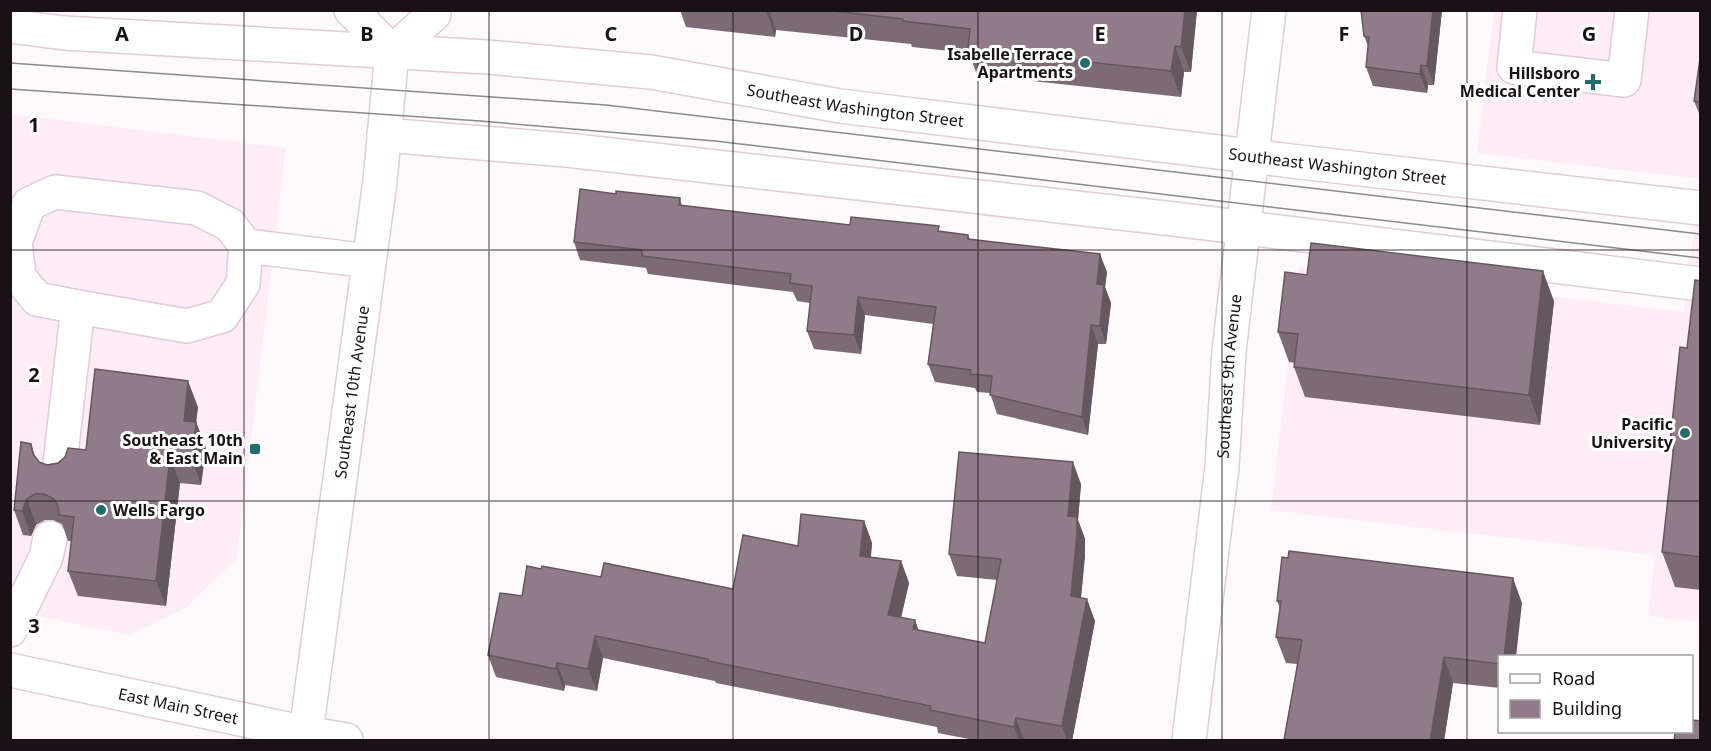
<svg xmlns="http://www.w3.org/2000/svg" width="1711" height="751" font-family="'Noto Sans',sans-serif">
<rect width="100%" height="100%" fill="#fefafc"/>
<path fill="#feecf7" d="M1494,11H1700V622L1648,616L1655,555L1271,510L1299,267L1684,312L1700,179L1477,153Z
M11,114L286,148L237,558L186,608L129,635L11,610Z"/>
<g fill="none" stroke-linecap="round" stroke-linejoin="round">
<defs>
<g id="minor">
<path d="M1520,10L1514,67L1624,80L1632,10"/>
<path id="s1" d="M10,26L64,33L487,57L651,72L840,106L1291,161L1700,208"/>
<path d="M384,135L567,150L1174,219L1700,284"/>
<path d="M246,246L243,284L222,316L187,326L78,307L37,299L19,277L15,242L29,204L55,192L197,208L230,225L246,246L369,261"/>
<path d="M59,472L78,307"/>
<path d="M10,630L46,557L50,538"/>
<path d="M306,733L346,740"/>
<path id="s2" d="M1189,740L1222,467L1229,351L1269,10"/>
</g>
<g id="major">
<path id="s3" d="M10,670L306,733"/>
</g>
<g id="highway">
<path d="M351,10L392,52"/>
<path id="s4" d="M305,740L380,181L392,52L434,14V10"/>
</g>
</defs>
<use href="#minor" stroke="#e1cbd8" stroke-width="36"/>
<use href="#major" stroke="#e1cbd8" stroke-width="36"/>
<use href="#highway" stroke="#e1cbd8" stroke-width="36"/>
<use href="#minor" stroke="#fff" stroke-width="33"/>
<use href="#major" stroke="#fff" stroke-width="33"/>
<use href="#highway" stroke="#fff" stroke-width="33"/>
<path stroke="#8e888c" stroke-width="1.5" d="M10,63L606,105L1700,234
M10,89L480,121L715,141L1700,258"/>
</g>
<path fill="#7c6b75" d="M680,10H1197L1191,72H1184L1181,97L977,75L969,53L912,47L911,44L776,30L775,37L686,27Z
M1442,10L1434,85H1428L1427,93L1373,86L1366,67L1368,46L1364,36Z
M1701,52V118L1694,101Z
M616,194L680,198L682,206L850,225L968,235L970,239L1107,272L1105,287L1111,303L1106,344H1098L1088,435L997,414L990,393L977,392L975,388L935,382L928,364L933,324L865,315L861,354L814,349L807,331L810,303L797,301L793,292L648,274L646,268L580,260L574,242Z
M1307,275L1554,301L1540,425L1305,397L1294,367L1295,363L1289,362L1278,332Z
M1701,281V590L1675,587L1662,552L1673,453L1670,443L1687,348Z
M198,407L196,422L206,448L201,485L180,483L166,606L78,596L68,571L72,541H68L62,524L53,520H45L36,525L31,536L23,535L14,510L31,444L36,459L39,462L47,465L58,463L65,457L86,450Z
M1081,484L1078,520L1085,539V555L1081,598L1095,621L1072,741H979L938,733L937,727L716,683L715,681L603,658L597,691L565,685L564,691L496,677L488,655L522,596L541,569L601,577L733,589L798,546L864,521L872,543L871,557L901,561L909,583L901,618L915,620L918,630L985,643L997,580L957,576L949,554Z
M1277,601L1522,603L1500,657V688L1453,683L1444,741H1285L1297,664L1286,663L1276,637L1280,608Z"/>
<path fill="#65575f" d="M766,10H769L776,30L775,37Z
M1185,10H1197L1191,72L1181,47Z
M1433,10H1442L1434,85L1427,66Z
M1175,46L1184,72L1181,97L1171,71Z
M1421,65L1428,85L1427,93L1420,74Z
M1100,254L1107,272L1105,287L1111,303L1106,344L1100,326L1097,284Z
M1543,271L1554,301L1540,425L1529,395Z
M858,297L865,315L861,354L854,335Z
M1091,325L1098,344L1088,435L1082,417Z
M188,381L198,407L193,446L184,421Z
M196,422L206,448L201,485L192,460Z
M170,457L180,483L166,606L156,581Z
M1073,462L1081,484L1078,520L1085,539V555L1079,618L1071,596L1068,516Z
M27,499L36,525L31,536L22,511Z
M864,521L872,543L868,578L860,556Z
M901,561L909,583L896,638L888,615Z
M1513,578L1522,603L1516,657H1504Z
M1087,599L1095,621L1072,741H1067L1062,726Z
M915,620L923,643L913,629Z
M595,636L603,658L597,691L588,669Z
M1444,657L1453,683L1444,741H1430Z
M557,663L565,685L564,691L556,669Z
M1016,718L1024,740V741H1019L1014,727Z"/>
<path fill="#907c88" stroke="#65575f" stroke-width="1.5" d="M824,10H1185L1181,47L1175,46L1171,71L968,49L970,29L903,21V19Z
M1361,10H1433L1427,66L1421,65L1420,74L1366,67L1369,37L1364,36Z
M1701,52V102L1694,101Z
M580,189L616,194V191L680,198L679,205L850,225L851,217L939,226L938,231L968,235V239L1100,254L1097,284L1104,285L1100,326L1091,325L1082,417L990,395L992,376L970,374L971,370L928,364L936,307L858,297L854,335L807,331L812,286L790,283L791,274L642,256V250L574,242Z
M1311,243L1543,271L1529,395L1294,367L1298,334L1278,332L1285,272L1307,275Z
M1695,280L1701,281V557L1662,552L1674,444L1670,443L1680,347L1687,348Z
M95,369L188,381L184,421L196,422L192,460L170,457L156,581L68,571L74,517L59,515L58,506L54,499L44,494H35L27,499L22,511L14,510L21,442L31,444L33,454L39,462L47,465L58,463L65,457L68,448L86,450Z
M959,452L1073,462L1068,516L1077,517V533L1071,596L1087,599L1062,726L1016,718L1014,727L930,710L931,706L708,661V659L595,636L588,669L557,663L556,669L488,655L500,593L522,596L527,566L541,569L542,566L601,577L604,563L733,589L743,535L798,546L801,514L864,521L860,556L901,561L888,615L915,620L913,629L985,643L1001,559L949,554Z
M1289,551L1513,578L1504,657H1500V664L1444,657L1430,741H1290L1284,740L1302,640L1276,637L1281,601H1277L1282,557L1288,558Z
M1692,720L1701,721V741H1674L1675,732H1692Z"/>
<path fill="none" stroke="#191116" stroke-width="1.5" stroke-opacity="0.55" d="M244,10V740M489,10V740M733,10V740M978,10V740M1222,10V740M1467,10V740M10,250H1700M10,501H1700"/>
<g fill="#216d6a" stroke="#fff" stroke-width="2">
<circle cx="1085" cy="63" r="6"/>
<path d="M1590 73h6v6h6v6h-6v6h-6v-6h-6v-6h6z"/>
<circle cx="1685" cy="433" r="6"/>
<rect x="249" y="443" width="12" height="12" rx="3"/>
<circle cx="101" cy="510" r="6"/>
</g>
<g text-anchor="middle" dominant-baseline="central" stroke-width="6" stroke-linejoin="round" paint-order="stroke">
<g font-size="16" font-weight="bold" fill="#191116" stroke="#fff" text-anchor="end">
<text x="1073" y="54">Isabelle Terrace<tspan x="1073" dy="18">Apartments</tspan></text>
<text x="1580" y="73">Hillsboro<tspan x="1580" dy="18">Medical Center</tspan></text>
<text x="1673" y="424">Pacific<tspan x="1673" dy="18">University</tspan></text>
<text x="243" y="440">Southeast 10th<tspan x="243" dy="18">&amp; East Main</tspan></text>
<text x="113" y="510" text-anchor="start">Wells Fargo</text>
</g>
<g font-size="16" fill="#191116" stroke="#fff">
<text stroke="none"><textPath href="#s1" startOffset="850">Southeast Washington Street</textPath></text>
<text stroke="none"><textPath href="#s1" startOffset="1336">Southeast Washington Street</textPath></text>
<text stroke="none"><textPath href="#s2" startOffset="366">Southeast 9th Avenue</textPath></text>
<text stroke="none"><textPath href="#s4" startOffset="351">Southeast 10th Avenue</textPath></text>
<text stroke="none"><textPath href="#s3" startOffset="172">East Main Street</textPath></text>
</g>
</g>
<g font-size="20" text-anchor="middle" font-weight="bold" fill="#191116" stroke="#fff" stroke-width="6" stroke-linejoin="round" paint-order="stroke">
<text x="122" y="41">A</text>
<text x="367" y="41">B</text>
<text x="611" y="41">C</text>
<text x="856" y="41">D</text>
<text x="1100" y="41">E</text>
<text x="1344" y="41">F</text>
<text x="1589" y="41">G</text>
<text x="34" y="132">1</text>
<text x="34" y="382">2</text>
<text x="34" y="633">3</text>
</g>
<rect width="1711" height="751" fill="none" stroke="#191116" stroke-width="24"/>
<rect x="1498" y="655" width="195" height="78" fill="#ffffff" stroke="#a3a0a2" stroke-width="1.5"/>
<rect x="1510" y="674" width="30" height="9" fill="#ffffff" stroke="#a3a0a2" stroke-width="1.5"/>
<text x="1552" y="685" font-size="18" fill="#191116">Road</text>
<rect x="1510" y="700" width="30" height="18" fill="#907c88" stroke="#a3a0a2" stroke-width="1.5"/>
<text x="1552" y="715" font-size="18" fill="#191116">Building</text>
</svg>
